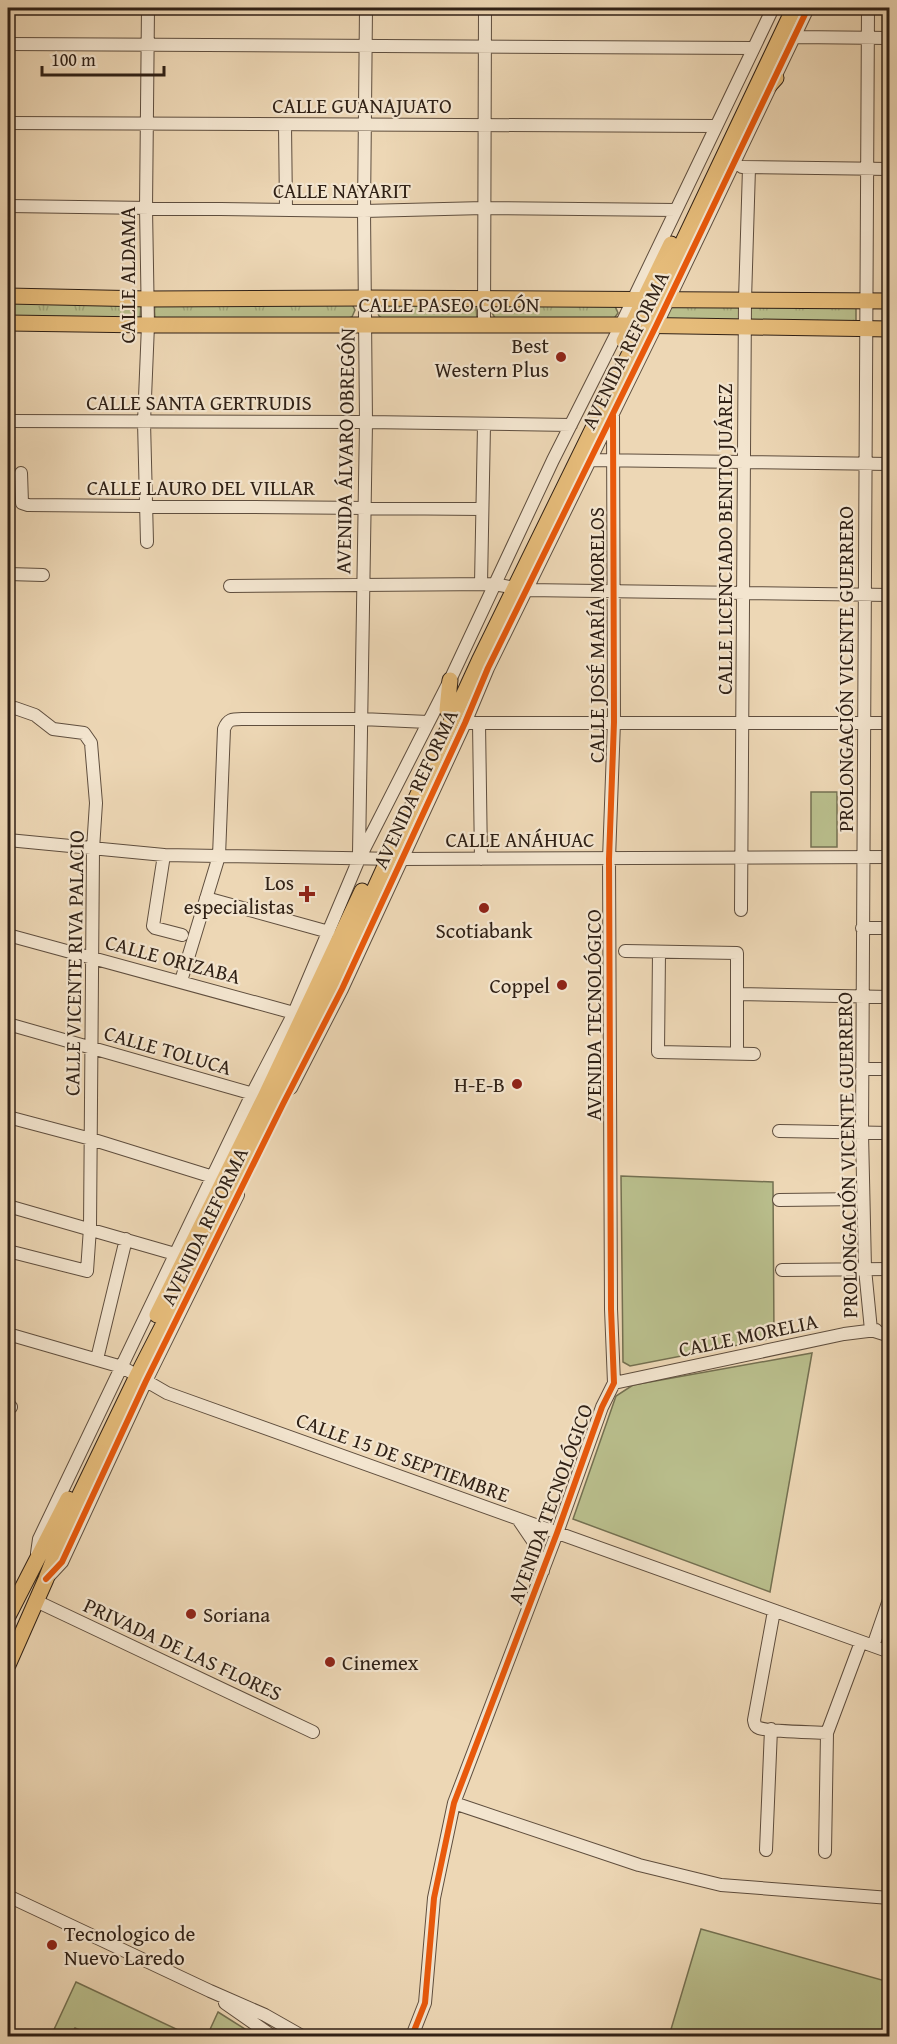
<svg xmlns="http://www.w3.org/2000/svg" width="897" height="2044" font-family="'Gentium Book Plus',serif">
<defs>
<pattern id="park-tufts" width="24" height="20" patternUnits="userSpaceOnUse" patternTransform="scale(1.5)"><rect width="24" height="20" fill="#b9be8c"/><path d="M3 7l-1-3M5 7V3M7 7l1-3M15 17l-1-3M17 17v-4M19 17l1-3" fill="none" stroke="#9fa378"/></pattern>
</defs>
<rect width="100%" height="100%" fill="#edd7b5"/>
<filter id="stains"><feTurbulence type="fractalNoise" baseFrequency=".00333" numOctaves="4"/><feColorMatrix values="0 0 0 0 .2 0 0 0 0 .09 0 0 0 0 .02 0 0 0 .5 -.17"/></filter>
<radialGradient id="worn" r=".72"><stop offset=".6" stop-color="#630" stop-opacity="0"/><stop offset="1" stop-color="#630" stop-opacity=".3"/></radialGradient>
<path fill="#b9be8c" stroke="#747051" stroke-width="1.5" d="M811,792H837V847H811Z
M621,1176L773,1182L774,1338L630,1366L623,1362Z
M812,1353L770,1592L573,1519L616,1396L633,1385Z
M701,1929L889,1982L890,2029L887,2036H669Z
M76,1982L191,2036H93L75,2028L70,2036H51Z
M218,2012L256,2036H207Z"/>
<path fill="url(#park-tufts)" stroke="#747051" stroke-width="1.5" d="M8,301L141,303L140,320H8Z
M154,303L352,304L355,310L352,317L346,319L155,320Z
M476,304L477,321L385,320L379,316L377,311L379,305Z
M671,305L856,307V325H663Z
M495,306H615L618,313L613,320L495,318L492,313Z"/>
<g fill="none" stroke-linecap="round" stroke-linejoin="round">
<defs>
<path id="minor" d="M868,8L862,1133L865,1269L871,1330L890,1336
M795,37L890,38
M8,44L753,48
M8,123L716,126
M285,125L286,209
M742,167L890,169
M8,206L364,211L484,208L676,210
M484,325L485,8
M8,421L366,422L571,425
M589,460L890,464
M21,473L22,503L28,505L482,509
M147,542L144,422L148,325L146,208L148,8
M8,574L43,575
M481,584L484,425
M230,586L494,584L526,590L890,595
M465,723H890
M479,723L481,859
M8,840L164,855L219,856L400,859L890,857
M359,854L366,422L364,211L366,8
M164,855L153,926L155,928L182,935
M206,898L329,932
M741,910L745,300L749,168
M862,928H890
M8,935L294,1013
M625,951L737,953V1054
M659,952L658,1052L754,1054
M181,981L219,856L224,729C228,719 232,719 242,719H361L428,722
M737,994L890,997
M8,1024L257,1095
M862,1069H890
M291,1088L342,989L465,723L488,668L656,326L808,8
M8,1117L91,1139L213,1177
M779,1131L890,1133
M779,1200L863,1199
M8,1206L175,1254
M8,1251L87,1271L90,1228L93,849L96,803L91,743L84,733L53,729L35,715L15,708
M782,1270L890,1269
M8,1334L122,1367L167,1393L890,1652
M97,1359L126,1239
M614,1383L844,1334L876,1330
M8,1406L11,1407
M518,1519L533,1541L543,1571
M37,1553L39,1539L252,1094L294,1013L359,859L450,680L553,460L621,325L773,8
M49,1576L62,1562L146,1381L238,1195
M36,1601L313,1732
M774,1611L754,1720C755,1724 754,1726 759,1728C771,1732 812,1732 827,1733
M873,1646L890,1597
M454,1803L639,1865L721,1885L890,1898
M766,1850L771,1729
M825,1852L827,1733L861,1642
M8,1896L210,1991L265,2015L302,2036
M225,2003L272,2036
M412,2036L425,2003L434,1898L454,1803L557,1533L602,1407L614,1383L611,1309L609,859L614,722L613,416"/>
<path id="major" d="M756,100L776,78
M8,296L148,299L365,298L890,301
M8,323L148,325H621L890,329
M624,341L671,244
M447,710L450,680
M157,1315L265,1097L362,891
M8,1616L68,1499
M8,1665L46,1579L74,1507L137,1376L277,1102L479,661L643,326L794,8"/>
</defs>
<use href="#minor" stroke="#5f4e3e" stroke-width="14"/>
<use href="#major" stroke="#302116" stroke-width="17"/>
<use href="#minor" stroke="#f3e5cf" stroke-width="12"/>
<use href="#major" stroke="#e6bc7a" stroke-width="15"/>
<defs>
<path id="cycleway" d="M46,1579L62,1562L146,1381L283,1104L342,989L465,723L488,668L656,326L808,8
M412,2036L425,2003L434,1898L454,1803L557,1533L602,1407L614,1383L611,1309L609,859L614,722L613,415"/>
</defs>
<use href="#cycleway" stroke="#f3e5cf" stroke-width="10"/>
<use href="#cycleway" stroke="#e8590c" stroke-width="6"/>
</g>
<g fill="#8f2418" stroke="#f3e5cf" stroke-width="2">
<circle cx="561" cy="357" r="6"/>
<path d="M304 885h6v6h6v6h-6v6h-6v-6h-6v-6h6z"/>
<circle cx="484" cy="908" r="6"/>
<circle cx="562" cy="985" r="6"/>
<circle cx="517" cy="1084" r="6"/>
<circle cx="191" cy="1614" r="6"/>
<circle cx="330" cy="1662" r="6"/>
<circle cx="52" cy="1945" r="6"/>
</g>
<g text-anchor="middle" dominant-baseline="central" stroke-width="4.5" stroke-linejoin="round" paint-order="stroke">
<g font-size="21" fill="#302116" stroke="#f3e5cf">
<text x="362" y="105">CALLE GUANAJUATO</text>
<text x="342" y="190">CALLE NAYARIT</text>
<text transform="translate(127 275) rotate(-90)">CALLE ALDAMA</text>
<text x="449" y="304">CALLE PASEO COLÓN</text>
<text transform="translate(625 350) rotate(-64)">AVENIDA REFORMA</text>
<text x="199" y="402">CALLE SANTA GERTRUDIS</text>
<text transform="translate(345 451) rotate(-89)">AVENIDA ÁLVARO OBREGÓN</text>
<text x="201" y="487">CALLE LAURO DEL VILLAR</text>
<text transform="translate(724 539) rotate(-90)">CALLE LICENCIADO BENITO JUÁREZ</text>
<text transform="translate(596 635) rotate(-90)">CALLE JOSÉ MARÍA MORELOS</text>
<text transform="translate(845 669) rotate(-90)">PROLONGACIÓN VICENTE GUERRERO</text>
<text transform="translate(415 789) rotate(-65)">AVENIDA REFORMA</text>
<text x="520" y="839">CALLE ANÁHUAC</text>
<text transform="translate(173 959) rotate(15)">CALLE ORIZABA</text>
<text transform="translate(74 963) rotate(-89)">CALLE VICENTE RIVA PALACIO</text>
<text transform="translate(593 1015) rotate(-90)">AVENIDA TECNOLÓGICO</text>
<text transform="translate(168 1050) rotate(16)">CALLE TOLUCA</text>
<text transform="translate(847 1155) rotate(-91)">PROLONGACIÓN VICENTE GUERRERO</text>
<text transform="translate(204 1226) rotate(-64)">AVENIDA REFORMA</text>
<text transform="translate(748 1335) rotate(-12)">CALLE MORELIA</text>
<text transform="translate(403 1457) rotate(20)">CALLE 15 DE SEPTIEMBRE</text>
<text transform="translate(550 1504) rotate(-70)">AVENIDA TECNOLÓGICO</text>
<text transform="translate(183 1649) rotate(25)">PRIVADA DE LAS FLORES</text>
</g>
<g font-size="21" fill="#302116" stroke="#f3e5cf" text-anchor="end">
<text x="549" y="345">Best<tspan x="549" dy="24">Western Plus</tspan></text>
<text x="294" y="882">Los<tspan x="294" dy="24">especialistas</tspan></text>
<text x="484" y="930" text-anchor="middle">Scotiabank</text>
<text x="550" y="985">Coppel</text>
<text x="505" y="1084">H-E-B</text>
<text x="203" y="1614" text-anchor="start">Soriana</text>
<text x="342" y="1662" text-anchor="start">Cinemex</text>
<text x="64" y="1933" text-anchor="start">Tecnologico de<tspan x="64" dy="24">Nuevo Laredo</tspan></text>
</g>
</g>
<rect width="897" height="2044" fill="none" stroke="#edd7b5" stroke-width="30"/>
<rect x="9" y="9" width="879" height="2026" fill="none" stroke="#302116" stroke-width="3"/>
<rect x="15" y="15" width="867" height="2014" fill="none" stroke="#302116" stroke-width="1.5"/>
<path d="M42 66v9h122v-9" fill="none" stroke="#302116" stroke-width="3"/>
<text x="51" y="66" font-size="18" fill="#302116" stroke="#f3e5cf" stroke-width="4.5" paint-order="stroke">100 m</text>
<rect width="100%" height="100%" filter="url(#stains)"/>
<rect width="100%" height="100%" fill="url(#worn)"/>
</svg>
